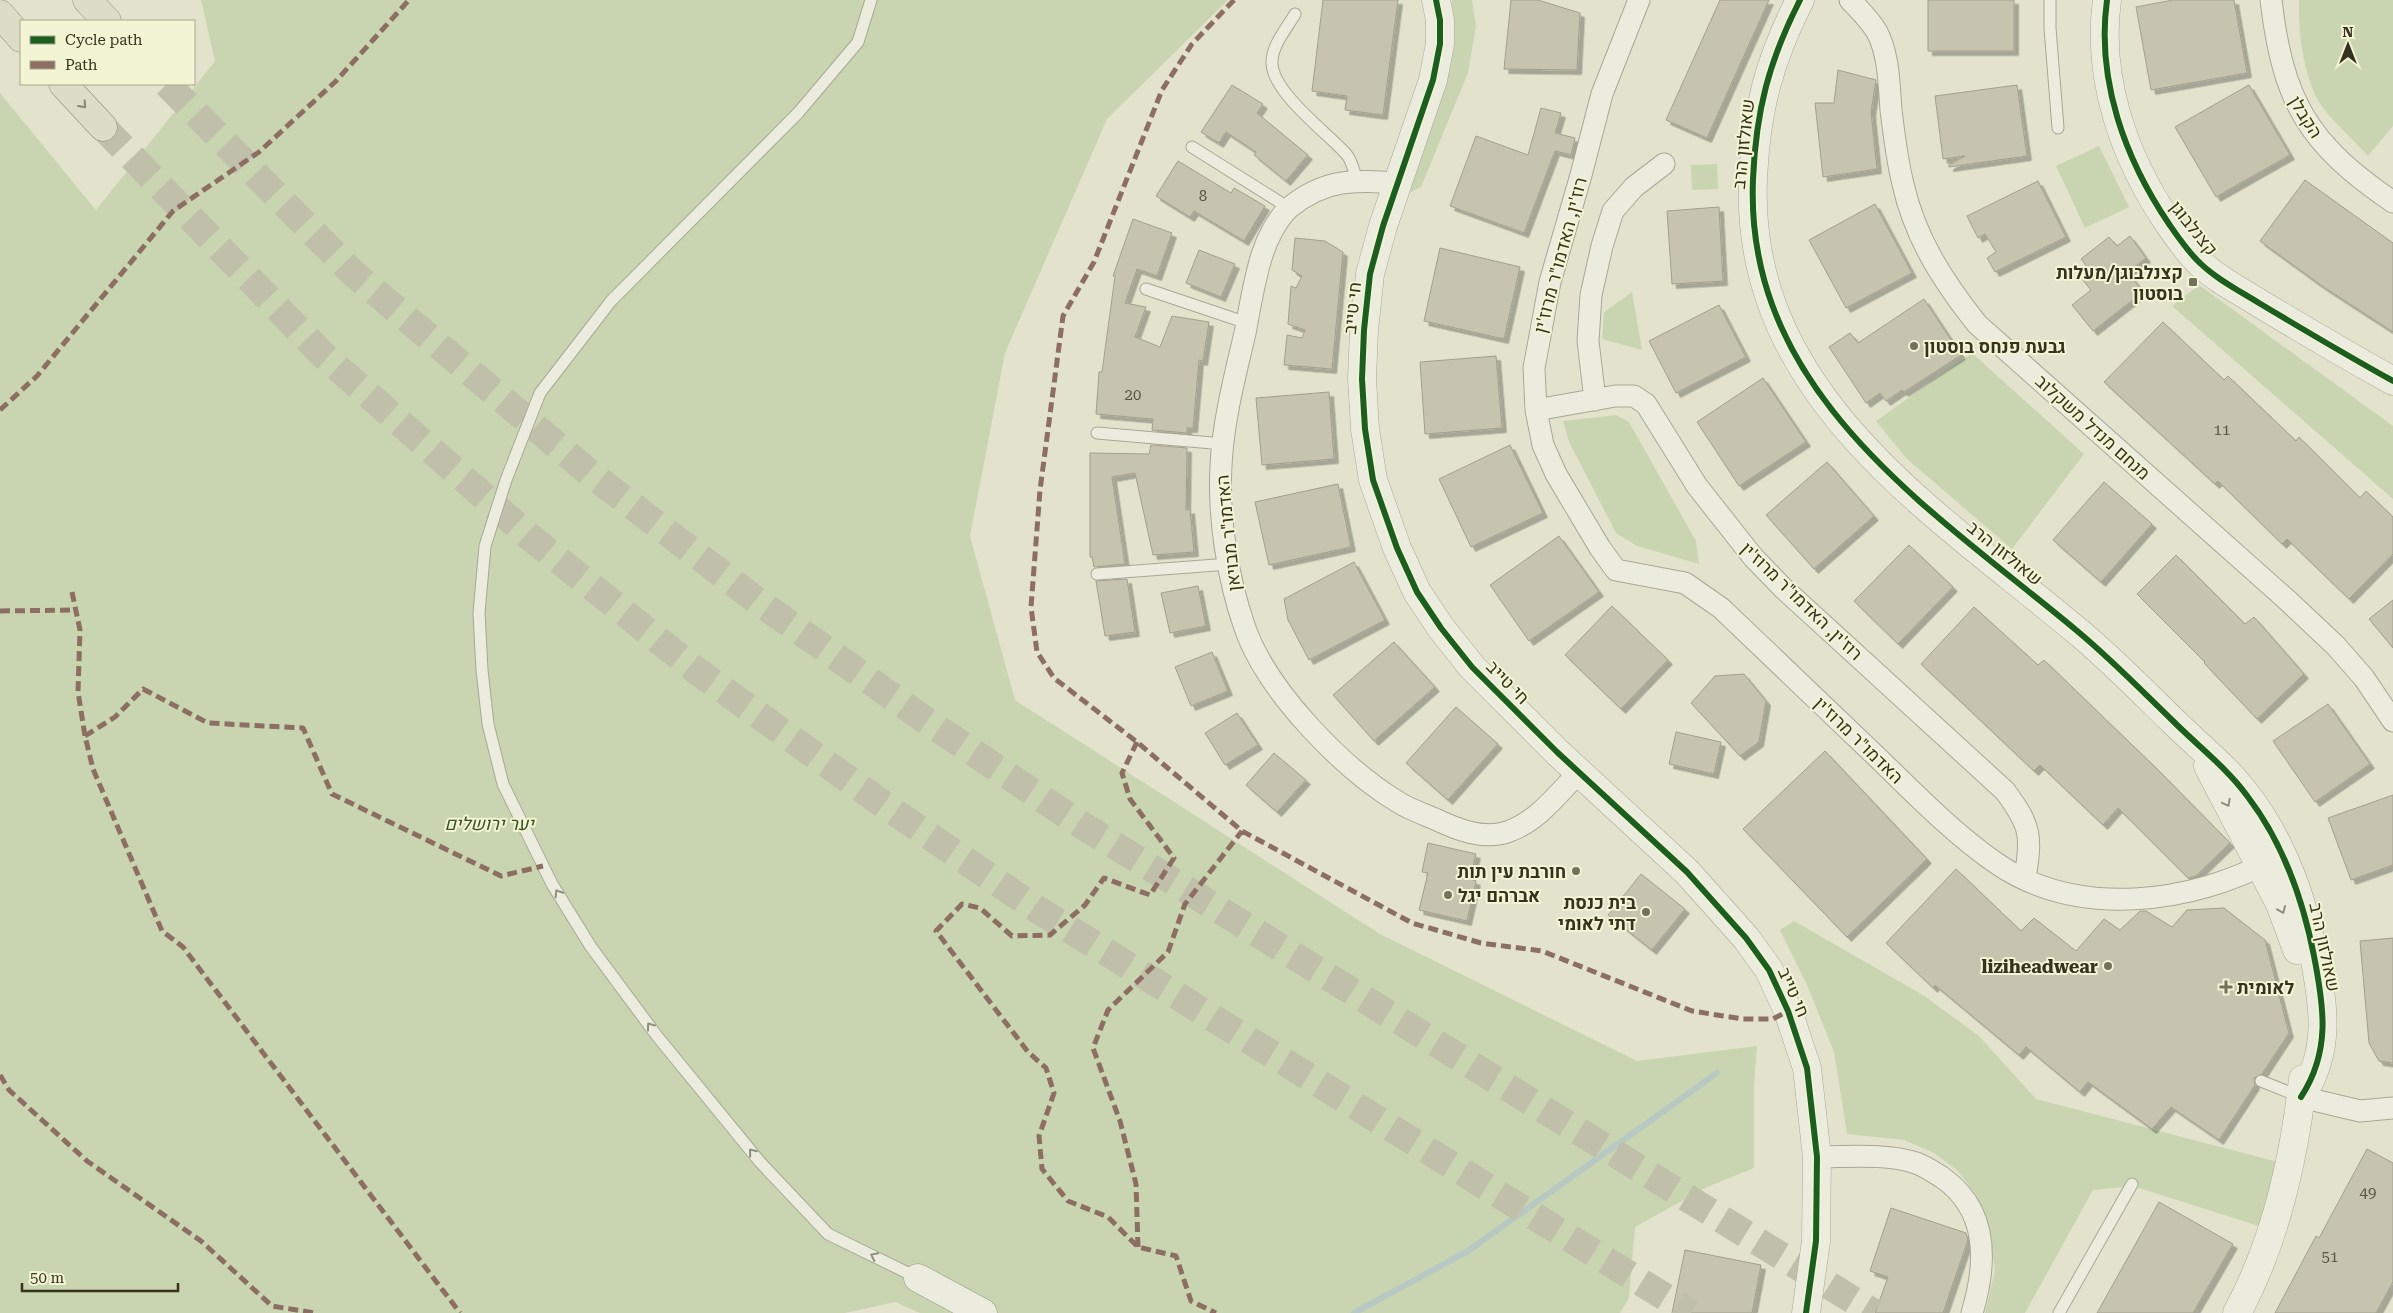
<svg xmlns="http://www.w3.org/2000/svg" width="2393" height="1313" font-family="'Roboto Serif',Heebo,serif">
<defs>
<filter id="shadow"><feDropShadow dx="4.5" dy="4.5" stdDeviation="0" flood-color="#0004"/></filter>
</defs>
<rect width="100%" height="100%" fill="#e3e3cd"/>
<path fill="#c9d5b0" d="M201,0H1228L1107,119L1005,353L970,536L1015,700L1380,934L1637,1061L1757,1046L1754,1084V1168L1707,1187L1635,1227L1629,1298L1620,1313H920L895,1302L845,1313H0V93L96,210L215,61Z
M1452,0H1472L1476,26L1468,73L1421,187L1399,198L1446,85L1454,37Z
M2299,0H2393V126L2368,156C2356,142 2327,116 2319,102C2303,73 2298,32 2299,0Z
M2099,146L2129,207L2085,228L2056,166Z
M1717,164L1718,189L1692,190L1691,165Z
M2199,285L2393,426V499L2172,306Z
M1632,292L1642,350L1602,339L1604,312Z
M1972,353L2084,454L2012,549L1906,458L1876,421Z
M1616,415L1629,422L1696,541L1699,564L1637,546L1616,533L1569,442L1563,421Z
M1794,921L1923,995L1979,1036L2036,1099L2282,1163L2268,1229L2133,1186L2093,1190L2025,1313H1985L1995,1270L1988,1224L1977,1196L1958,1171L1934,1153L1904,1140L1847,1134L1834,1052L1807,985L1780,930Z"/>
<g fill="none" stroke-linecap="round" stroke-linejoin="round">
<path stroke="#b8c9c3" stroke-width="6" d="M1354,1313L1468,1251L1717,1073"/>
</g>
<path fill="#c6c3ae" stroke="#a39f8c" filter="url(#shadow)" d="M1323,0H1398L1383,115L1345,110L1347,96L1312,91Z
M1511,0H1538L1580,13L1577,70L1504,69Z
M1720,0H1769L1707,138L1666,120Z
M1928,0H2014V51H1928Z
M2173,0H2234L2247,73L2151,90L2136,7Z
M1838,70L1876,80L1871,112L1877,169L1823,177L1815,103H1834Z
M1232,85L1263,104L1257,113L1308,155L1286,181L1254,155L1256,152L1226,132L1219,143L1201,132Z
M2017,85L2027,156L1949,167V165L1965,156L1943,159L1935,96Z
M2249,85L2290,155L2216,197L2175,127Z
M1541,108L1561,113L1555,133L1575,138L1571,155L1555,151L1524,233L1450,206L1476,136L1528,155Z
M1178,161L1231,193L1234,188L1265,206L1244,241L1194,211L1190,217L1156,196Z
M2305,180L2393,243V332L2322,286L2260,241Z
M2038,181L2066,237L1995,272L1987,258L1996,252L1985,234L1978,238L1967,216Z
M1875,204L1912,273L1846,308L1809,240Z
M1719,207L1723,281L1672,284L1667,211Z
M1133,219L1172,233L1157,276L1137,269L1125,303L1146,307L1135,337L1160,347L1172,316L1209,322L1203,361L1199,360L1193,428H1187V433L1152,430L1153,419L1096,414L1099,372H1102L1115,276H1113Z
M2130,236L2146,258L2128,272L2143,292L2093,331L2072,305L2091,290L2082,279L2091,272L2081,259L2109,237L2117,246Z
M1295,238L1325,241L1343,252L1332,369L1284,365L1287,335L1302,338L1305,330L1288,324L1291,286L1296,288L1302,276L1292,270Z
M1440,248L1520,267L1504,339L1424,321Z
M1199,250L1235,264L1221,297L1186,283Z
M1924,299L1961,355L1904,392L1902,390L1886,401L1880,393L1866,403L1829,347L1850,333L1858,343Z
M1719,305L1746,357L1676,393L1649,341Z
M2163,322L2224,380L2228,376L2296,441L2299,437L2360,498L2366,491L2393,517V554L2349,599L2287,539L2282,544L2218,481L2215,484L2104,382Z
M1496,356L1502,428L1425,434L1420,362Z
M1763,378L1806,442L1739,486L1697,422Z
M1329,392L1334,459L1262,465L1256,398Z
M1151,445L1187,448L1186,510L1190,509L1194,552L1153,555L1135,473L1112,477L1125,564L1094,567L1092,557H1090V453L1149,454Z
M1510,445L1543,513L1471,547L1439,479Z
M1827,462L1874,516L1814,569L1766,515Z
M2104,482L2152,524L2101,582L2053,540Z
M1338,484L1351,547L1269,565L1255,502Z
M1559,536L1599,592L1529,641L1490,585Z
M1909,545L1953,587L1898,644L1854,601Z
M2176,555L2245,624L2254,617L2304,674L2257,719L2204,663L2205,662L2137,594Z
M1354,562L1385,620L1309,660L1288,620L1284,599Z
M1127,579L1135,632L1105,636L1096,581Z
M1198,586L1206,626L1170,633L1161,593Z
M2393,600V648L2369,619Z
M1612,606L1668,660L1621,709L1565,655Z
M1974,607L2038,665L2044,660L2157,769L2230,843L2196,876L2188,878L2118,808L2103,825L2040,765L2034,771L1921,664Z
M1394,642L1435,687L1374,741L1333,695Z
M1212,652L1228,691L1191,706L1175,667Z
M1744,674L1766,701L1759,742L1740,756L1691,703L1715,676Z
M2328,704L2370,764L2315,802L2273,741Z
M1456,707L1498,744L1448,800L1406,763Z
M1237,713L1258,745L1225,765L1205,733Z
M1676,732L1721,742L1714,774L1669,764Z
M1825,751L1927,859L1847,937L1743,829Z
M1274,753L1306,780L1277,812L1246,785Z
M2393,795V865L2351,880L2328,818Z
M1428,843L1476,854L1470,879L1476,881L1467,921L1419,910L1428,873L1422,872Z
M1956,869L2021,931L2034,918L2076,951L2104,919L2120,930L2140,911H2146L2172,927L2187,910L2224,908L2265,940L2289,1033L2262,1074L2254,1078L2255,1085L2219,1140L2171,1107L2152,1129L2088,1082L2080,1092L2026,1047L2019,1055L1935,985L1933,988L1886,943Z
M1641,874L1685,909L1652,950L1608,915Z
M2393,938V1063L2379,1061L2369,1043L2360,941Z
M2367,1149L2393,1163V1282L2376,1313H2275L2316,1236L2319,1238Z
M2159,1202L2233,1244L2193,1313H2097Z
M1891,1208L1966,1233L1968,1240L1943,1313H1875L1888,1277L1870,1271Z
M1685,1250L1761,1265L1752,1313H1672Z"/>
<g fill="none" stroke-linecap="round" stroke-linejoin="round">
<path stroke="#c0c0aa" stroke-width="28" stroke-dasharray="28 14" stroke-linecap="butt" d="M167,84L353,273L592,475L756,600L928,722L1080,824L1874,1313
M103,127L322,354L530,537L697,671L887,807L1035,908L1691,1313"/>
<defs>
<path id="service" d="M871,0L858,42L798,113L611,301L540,393L506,480L485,546L479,613L482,670L488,724L503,784L552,884L591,947L657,1036L760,1162L828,1234L918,1278
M2050,0V28L2058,128
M1295,14C1287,28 1272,45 1272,62C1271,92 1329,134 1347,155C1352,161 1354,172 1357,180
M1192,147L1289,208
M1146,289L1247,323
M1097,433L1224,444
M1097,574L1229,564
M2261,1081L2301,1097
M2059,1313L2132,1184"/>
<path id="minor" d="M1639,0L1602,94L1581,175L1550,282L1534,368L1536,410L1615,396H1634L1646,404L1697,486L1753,557L1783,588L2005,791C2031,826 2032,836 2025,878
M1850,0C1860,10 1870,20 1877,32C1889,55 1889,84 1891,110C1894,135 1897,160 1903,184C1915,238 1943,281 1977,324L2286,599L2336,646L2364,678L2393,721
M2271,0C2283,102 2308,144 2393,202
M1398,183C1355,180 1325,178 1289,208C1277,219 1267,239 1262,255C1254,280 1250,307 1245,333C1235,376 1223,421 1221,466C1218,518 1228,580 1245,628C1267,691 1342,768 1398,802C1409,809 1423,814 1435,819C1456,829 1482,840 1507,832C1537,822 1558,794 1579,772
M1595,400L1588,341L1591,295L1602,246L1613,211L1634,187L1664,164
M1536,410L1543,445L1556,474L1600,548L1616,570L1685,583L1721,608C1773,658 1825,708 1877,757C1915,794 1953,833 1996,863C2077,919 2192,904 2274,859
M2301,1097L2360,1111L2393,1108
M1817,1157C1848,1157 1886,1153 1916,1163C1925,1166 1935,1173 1943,1178C1989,1211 1987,1263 1972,1313"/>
<path id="tertiary" d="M1436,0L1440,20V44L1433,80L1383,226L1370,274L1364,330L1362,379L1365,429L1373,480L1397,548L1417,592L1441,628L1472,667L1557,752L1687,872L1746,938L1769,970L1788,1011L1807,1068L1817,1157L1816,1241L1806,1313
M1800,0C1769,61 1756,110 1753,179C1744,393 1931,509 2076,630C2110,658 2142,691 2173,721C2198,746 2227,768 2248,797C2283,843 2303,900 2314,956C2324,1007 2331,1051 2301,1097
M2107,0C2096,80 2125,159 2169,224C2178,237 2188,252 2200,263C2216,279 2240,291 2259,303C2304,330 2348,356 2393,381
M2208,766L2280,904L2297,950
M2237,1313C2276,1241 2294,1160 2303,1079"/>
<path id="secondary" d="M918,1278L983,1313"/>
<path id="trunk" d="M87,0L107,21
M0,14L21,38
M63,84L103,127"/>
</defs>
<use href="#service" stroke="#a8a796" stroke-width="13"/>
<use href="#minor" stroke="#a8a796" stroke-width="23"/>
<use href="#tertiary" stroke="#a8a796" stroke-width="29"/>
<use href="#secondary" stroke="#989786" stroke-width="29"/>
<use href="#trunk" stroke="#8e8c7d" stroke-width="29"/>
<use href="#service" stroke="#ebecde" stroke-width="11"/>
<use href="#minor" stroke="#ebecde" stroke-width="21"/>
<use href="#tertiary" stroke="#ebecde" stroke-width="28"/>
<use href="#secondary" stroke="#ebecde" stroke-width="28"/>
<use href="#trunk" stroke="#dcdcc7" stroke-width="28"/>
<path stroke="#8d6e63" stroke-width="5" stroke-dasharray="10 5" stroke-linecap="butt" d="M1234,0L1192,44L1162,90L1094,262L1063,316L1040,490L1031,607L1037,652L1054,678L1137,742L1242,831L1412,923L1481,943L1542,951L1692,1011L1743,1019H1773L1788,1011
M0,410L37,376L173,211L259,152L336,81L409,0
M72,592L80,630L78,692L85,736L93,769L162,931L183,947L460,1313
M0,611L75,610
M85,736L115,717L143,689L208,723L303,728L332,794L501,876L543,866
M1137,742L1122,773L1130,799L1174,858L1150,895L1104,878L1085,905L1050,935L1012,936L980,908L962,904L936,931L1028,1052L1046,1068L1054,1093L1039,1136L1042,1169L1068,1201L1108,1217L1138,1247L1176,1256L1191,1301L1216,1313
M0,1075L9,1090L87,1161L201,1241L272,1306L315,1313
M1138,1247L1136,1184L1120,1121L1093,1048L1108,1010L1168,952L1185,904L1242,831"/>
<defs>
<path id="cycleway" d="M1436,0L1440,20V44L1433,80L1383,226L1370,274L1364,330L1362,379L1365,429L1373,480L1397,548L1417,592L1441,628L1472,667L1557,752L1687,872L1746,938L1769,970L1788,1011L1807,1068L1817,1157L1816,1241L1806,1313
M1800,0C1769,61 1756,110 1753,179C1744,393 1931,509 2076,630C2110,658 2142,691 2173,721C2198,746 2227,768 2248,797C2283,843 2303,900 2314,956C2324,1007 2331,1051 2301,1097
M2107,0C2096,80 2125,159 2169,224C2178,237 2188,252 2200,263C2216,279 2240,291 2259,303C2304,330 2348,356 2393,381"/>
</defs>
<use href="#cycleway" stroke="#f2f4d3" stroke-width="9"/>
<use href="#cycleway" stroke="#1b5e20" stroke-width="6"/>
</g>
<defs><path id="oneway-chevron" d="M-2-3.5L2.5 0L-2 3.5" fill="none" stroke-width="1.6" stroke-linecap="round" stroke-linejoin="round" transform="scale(1.25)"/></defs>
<use stroke="#898773" href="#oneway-chevron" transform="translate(83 105) rotate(48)"/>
<g stroke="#908f7e">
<use href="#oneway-chevron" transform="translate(2227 803) rotate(62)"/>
<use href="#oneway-chevron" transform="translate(558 893) rotate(-122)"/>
<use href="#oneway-chevron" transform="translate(2282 910) rotate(67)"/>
<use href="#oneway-chevron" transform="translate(650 1026) rotate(-126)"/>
<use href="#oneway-chevron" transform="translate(752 1152) rotate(-129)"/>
<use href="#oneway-chevron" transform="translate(874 1256) rotate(-154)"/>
</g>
<g fill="#73705c" stroke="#f2f4d3" stroke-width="2">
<rect x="2188" y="277" width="10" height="10" rx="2.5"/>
<circle cx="1914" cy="346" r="5"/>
<circle cx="1576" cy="871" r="5"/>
<circle cx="1448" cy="895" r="5"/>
<circle cx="1646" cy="912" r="5"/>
<circle cx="2108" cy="966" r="5"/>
<path d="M2223.5 979.5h5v5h5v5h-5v5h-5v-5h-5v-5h5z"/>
</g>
<g text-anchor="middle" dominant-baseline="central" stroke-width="4" stroke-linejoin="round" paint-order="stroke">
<g font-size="15" fill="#5a5643">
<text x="1203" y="196">8</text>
<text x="1133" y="395">20</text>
<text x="2222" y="430">11</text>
<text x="2368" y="1193">49</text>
<text x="2330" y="1257">51</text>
</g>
<g font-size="18" fill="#36321f" stroke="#f2f4d3">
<text transform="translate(2306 117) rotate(58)">הקבלן</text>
<text transform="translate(1743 144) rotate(-84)">שאולזון הרב</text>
<text transform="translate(2194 228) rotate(51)">קצנלבוגן</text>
<text transform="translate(1560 255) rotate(-75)">רוז'ין, האדמו"ר מרוז'ין</text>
<text transform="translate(1352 308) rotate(-84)">חי טייב</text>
<text transform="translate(2093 427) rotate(42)">מנחם מנדל משקלוב</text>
<text transform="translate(1228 533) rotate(-96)">האדמו"ר מבויאן</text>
<text transform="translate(2005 553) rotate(39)">שאולזון הרב</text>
<text transform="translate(1802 601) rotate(44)">רוז'ין, האדמו"ר מרוז'ין</text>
<text transform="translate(1508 682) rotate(46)">חי טייב</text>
<text transform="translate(1859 740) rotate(44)">האדמו"ר מרוז'ין</text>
<text transform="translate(2325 947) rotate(78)">שאולזון הרב</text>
<text transform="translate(1794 992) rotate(66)">חי טייב</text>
</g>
<g font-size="18" font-weight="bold" fill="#36321f" stroke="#f2f4d3" text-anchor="end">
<text x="2183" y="272">קצנלבוגן/מעלות<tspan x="2183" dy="21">בוסטון</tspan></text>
<text x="1924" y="346" text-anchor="start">גבעת פנחס בוסטון</text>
<text x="1566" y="871">חורבת עין תות</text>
<text x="1458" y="895" text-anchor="start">אברהם יגל</text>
<text x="1636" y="902">בית כנסת<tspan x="1636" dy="21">דתי לאומי</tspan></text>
<text x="2098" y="966">liziheadwear</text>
<text x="2237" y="987" text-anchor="start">לאומית</text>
</g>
<g font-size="18" font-style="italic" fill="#395226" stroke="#f2f4d3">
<text x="489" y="823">יער ירושלים</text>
</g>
</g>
<rect x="20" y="20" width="175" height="65" fill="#f2f4d3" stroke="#a7a68b"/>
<rect x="30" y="36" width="25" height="8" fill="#1b5e20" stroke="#a7a68b"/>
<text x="65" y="45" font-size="15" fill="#36321f">Cycle path</text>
<rect x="30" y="61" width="25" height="8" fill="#8d6e63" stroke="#a7a68b"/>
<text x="65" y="70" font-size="15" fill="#36321f">Path</text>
<g transform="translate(2348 45)" stroke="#f2f4d3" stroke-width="4" paint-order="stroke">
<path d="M0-4L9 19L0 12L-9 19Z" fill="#36321f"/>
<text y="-8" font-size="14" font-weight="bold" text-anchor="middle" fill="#36321f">N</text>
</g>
<path d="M22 1283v8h156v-8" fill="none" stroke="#36321f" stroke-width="2.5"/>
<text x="30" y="1283" font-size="15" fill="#36321f" stroke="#f2f4d3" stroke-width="4" paint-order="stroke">50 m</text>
</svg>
